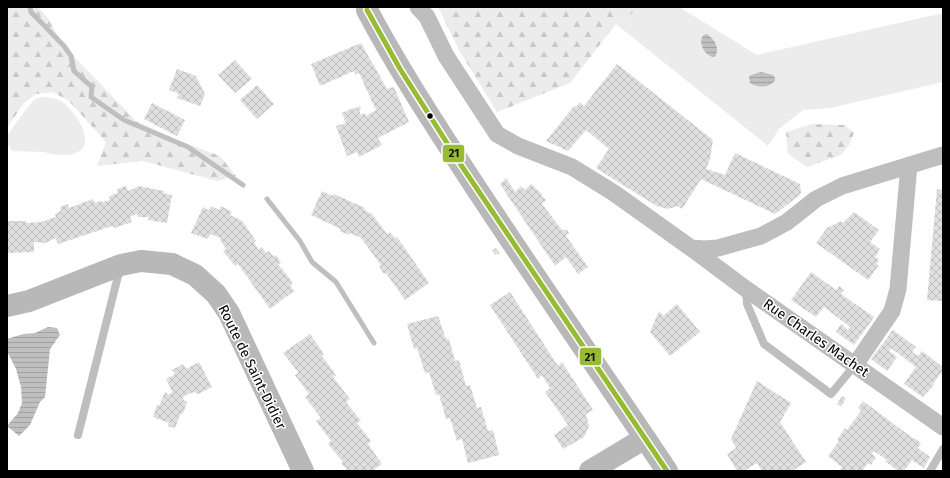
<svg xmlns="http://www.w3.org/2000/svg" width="950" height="478" font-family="'Fira Sans',sans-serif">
<defs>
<pattern id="forest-firs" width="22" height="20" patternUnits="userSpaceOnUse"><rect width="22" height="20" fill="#ececec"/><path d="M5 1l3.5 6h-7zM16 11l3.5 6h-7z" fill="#c9c9c9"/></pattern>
<pattern id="water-rules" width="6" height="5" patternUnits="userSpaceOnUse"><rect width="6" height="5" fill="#bfbfbf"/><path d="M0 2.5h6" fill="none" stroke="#a2a2a2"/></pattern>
<pattern id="building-cross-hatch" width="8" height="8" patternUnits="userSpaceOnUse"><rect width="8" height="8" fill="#dfdfdf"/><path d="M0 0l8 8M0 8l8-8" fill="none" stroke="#bebebe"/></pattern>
</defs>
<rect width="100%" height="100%" fill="#fff"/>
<path fill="#ececec" d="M642,7H679L757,55L943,13V82L830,108L803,110L779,129L768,146L616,24Z
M43,97C49,97 55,98 61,101C78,113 103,152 66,155C59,155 51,155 45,152L12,151C9,147 6,142 7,136C8,134 32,101 34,100C36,98 40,98 43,97Z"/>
<path fill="url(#forest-firs)" d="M7,7H38L48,18L62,44L136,121L182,142L220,156L236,176L217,181L143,161L97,166L106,142L69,101L53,92L36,94L23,104L7,128Z
M438,7H642L616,24L570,83L497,112L459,50Z
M812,124L845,125L854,133L849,145L841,155L807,167L788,154L786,132Z"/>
<path fill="url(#water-rules)" d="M707,34C715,40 720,48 715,57H712C704,53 699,45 702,37L704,35Z
M761,72L773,75L775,78V81C768,88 758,88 750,83L749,77L751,75Z
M48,327L57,328L60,335L50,349L45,397L40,402L30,425L19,436L7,426L18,413L22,403L21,387L16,369L7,351V339L23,334L35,333Z"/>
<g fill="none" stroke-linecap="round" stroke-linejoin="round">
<path stroke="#bfbfbf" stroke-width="5" d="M30,7L31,12L64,46L71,56L74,71L92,87L91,97L124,120L188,147L243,185
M267,199L300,241L312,262L336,282L374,343"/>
</g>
<path fill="url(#building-cross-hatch)" d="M361,43L387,89L394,87L409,122L378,138L382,145L359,157L357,152L347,156L336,126L346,123L342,113L353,108L354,109L360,106L361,110L359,111L361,115L365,113L366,116L376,110L359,73L355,75L354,71L320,86L311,64Z
M235,60L252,79L235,93L218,75Z
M617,64L713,140L710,159L706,169L725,175L735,153L800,184L801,194L775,214L701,179L682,209L678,206L667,209L655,205L596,168L609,149L586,130L568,151L546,141L574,106L576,107L580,102L584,106Z
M177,69L196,76L205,94L200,106L177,98L179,94L169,90Z
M257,85L274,104L257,119L240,100Z
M152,103L185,120L177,136L144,119Z
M506,178L515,192L521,186L525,190L531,184L542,194L541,195L546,200L542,204L562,230H567L569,233L566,236L588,267L578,274L566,257L555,266L500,184Z
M126,186L128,191L139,186L164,191L163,193L172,195L167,223L148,220L149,217H138L137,214L130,217L132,222L114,228L112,226L58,244L56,238L45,243L34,242V252L7,253V221H26V223L41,222L56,217L55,214L61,211L60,207L68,204L69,208L93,199L95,203L100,201L103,202L110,200L109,196L118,193L117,189Z
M937,189L943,190V301L927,300Z
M322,191L333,196L334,194L365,208L364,210L372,214L387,234L390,232L395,238L397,237L429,283L405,300L386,273L384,274L379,266L381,265L361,238L350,233L349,235L340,231L341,229L311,215Z
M211,206L219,210L221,206L232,212L230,215L242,221L256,241L254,242L258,249L262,247L266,253L269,251L274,257L276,255L281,263L278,264L293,283L290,285L294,291L270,309L238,264L235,266L223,251L226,249L220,240L221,238L210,234L208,239L191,233L203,207L209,210Z
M854,212L879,230L870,242L880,249L875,257L879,260L876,264L879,265L868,280L816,243L827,228L841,221L843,223Z
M496,248L500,253L495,255L492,250Z
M811,272L836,290L839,286L844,290L841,294L874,317L854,345L836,332L841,324L848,330L850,327L824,307L816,317L791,300Z
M510,292L558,366L562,362L593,410L586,414L589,426L584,437L563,449L554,435L568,425L545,392L550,388L542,375L538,379L490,305Z
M677,304L700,332L670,356L650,332L659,311L663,316Z
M438,316L446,339H449L455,361L459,360L466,386L470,385L477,408L481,407L488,431L493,430L499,455L468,463L462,439L457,441L450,418L446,419L439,394L436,395L429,372L425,373L417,348L414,349L407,324Z
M893,330L916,347L912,352L918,356L922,351L943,367V370L933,384L934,385L923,397L904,384L916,367L891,348L889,351L897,357L887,371L871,359Z
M310,334L324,354L322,356L336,375L333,377L350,399L346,402L361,421L357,423L371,441L368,444L382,464L372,471H348L341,463L343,462L328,444L331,441L316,421L321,418L305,397L309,394L295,375L298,372L283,353Z
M199,362L212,387L198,394L194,392L184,396L183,400L187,402L183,414L181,413L175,428L168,426L169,423L153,417L157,405L159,406L165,392L170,395L172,391L166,379L175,374L172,370L183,364L186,369Z
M757,381L791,403L780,422L806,462L792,471H762L757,463L744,471H737L727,454L736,448L731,439Z
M842,396L846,398L841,407L837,404Z
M863,401L914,439V438L921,443L918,448L930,457L924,468L912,460L904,471H898L885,461L887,460L874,451L872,454L876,457L871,465L868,463L862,471H849L847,469L845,471H839L842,467L828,456L839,441L837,440L845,428L847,430L861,411L858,408Z"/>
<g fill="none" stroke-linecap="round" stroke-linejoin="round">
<path stroke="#bebebe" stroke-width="8" d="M746,290L747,304L764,344L831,394L855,365
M78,435L120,268
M930,471L943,449"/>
<path stroke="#bebebe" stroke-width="17" d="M418,7L427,17L446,56L497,134L518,146L572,167L614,193L691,248L704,249L718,248L761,236L787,222L816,199L842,186L943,155
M691,248L746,289L943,427
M855,365L892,311L898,289L909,165"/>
<path stroke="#b8b8b8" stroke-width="22" d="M367,10C395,63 428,114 461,165C528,268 599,369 667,471
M7,306L29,301L121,265L141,261L172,264L195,275L216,294L229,313L303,471
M590,471L645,438"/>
<defs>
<path id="bus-1" d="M367,10L400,69L461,165L667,471"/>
</defs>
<use href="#bus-1" stroke="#fff" stroke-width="8"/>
<use href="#bus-1" stroke="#97bb33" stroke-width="5"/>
</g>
<circle fill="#000" stroke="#fff" stroke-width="1.5" cx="430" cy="116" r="3.5"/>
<g text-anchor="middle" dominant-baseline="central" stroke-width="3" stroke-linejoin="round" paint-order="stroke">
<g font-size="14" fill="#000" stroke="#fff">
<text transform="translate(816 338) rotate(35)">Rue Charles Machet</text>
<text transform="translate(252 367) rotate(64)">Route de Saint-Didier</text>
</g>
</g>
<g stroke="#fff" stroke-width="1.5">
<rect x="442" y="144" width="23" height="19" rx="4" fill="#97bb33"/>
<rect x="579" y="347" width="23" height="19" rx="4" fill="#97bb33"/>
</g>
<g font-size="11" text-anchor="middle" font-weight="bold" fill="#111">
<text x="454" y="157">21</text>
<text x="590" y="361">21</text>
</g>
<rect width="950" height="478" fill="none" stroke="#000000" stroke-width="16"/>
</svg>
